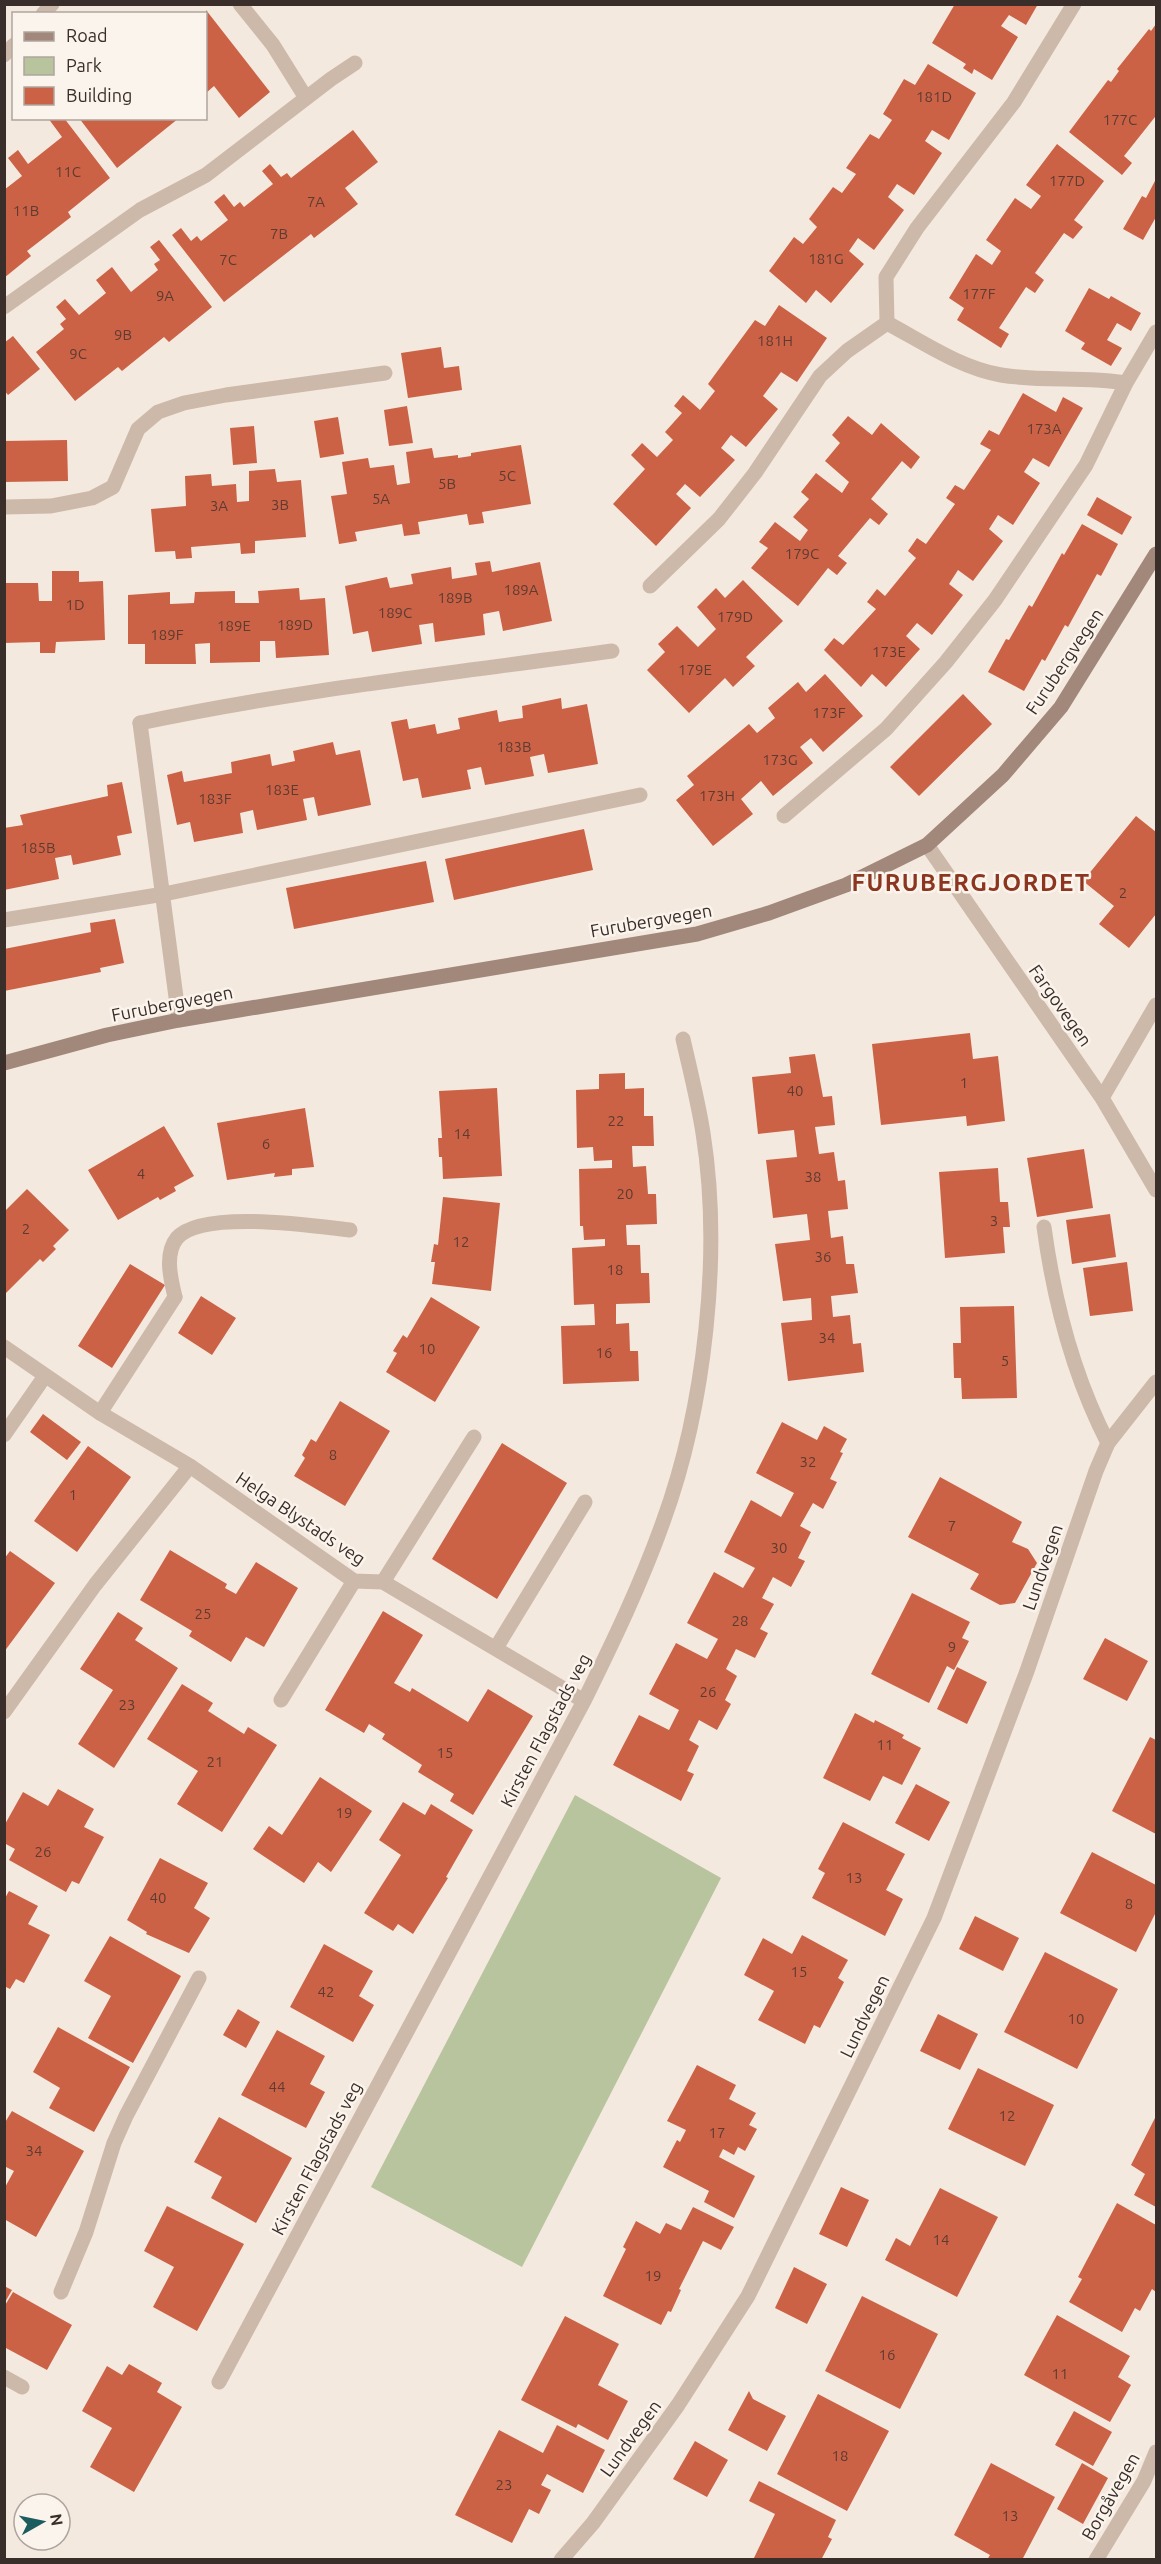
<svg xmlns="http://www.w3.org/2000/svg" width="1161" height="2564" font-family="Ubuntu,sans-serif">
<rect width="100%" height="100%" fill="#f4e9df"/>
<path fill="#b8c49e" d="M575,1795L721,1878L522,2267L371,2187Z"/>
<path fill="#cb6246" d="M955,4H1038L1026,25L1009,15L1001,26L1018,37L992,80L974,69L972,74L963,68L966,64L932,43Z
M206,10L270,92L239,118L214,86L206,93Z
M1156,24V118L1155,117L1124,156L1132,163L1122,175L1069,132L1108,80L1111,82L1119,71L1117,69L1149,29L1151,31Z
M928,64L976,93L949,140L932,130L925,141L942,153L914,195L897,184L888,197L904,210L874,250L858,238L849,251L864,264L831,303L816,290L806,303L769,271L794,237L803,244L817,227L809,219L833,187L842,193L856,174L846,168L870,134L879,139L892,120L883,114L904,79L915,85Z
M48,118H64L110,178L68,212L71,217L27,251L31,256L4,278V190L22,176L8,158L18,150L28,164L62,137Z
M79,118H179L117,168Z
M353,130L378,162L345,188L358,204L314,238L311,234L224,302L172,235L181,228L191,241L197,236L201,241L228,220L214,202L224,194L234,207L240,202L244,207L273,184L262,171L270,164L281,177L287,173L291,178Z
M1057,144L1104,181L1074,220L1083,227L1073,239L1064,233L1035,273L1044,280L1035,293L1026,287L999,328L1009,334L1001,348L957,320L964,308L949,298L976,254L992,265L1001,251L986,240L1015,198L1031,209L1041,196L1026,185Z
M1156,179V217L1143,240L1123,229L1142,196L1146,198Z
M159,240L212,307L169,342L164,337L122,371L118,367L75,401L36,352L64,329L60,324L66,319L56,307L65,299L79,315L106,293L96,280L112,267L131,292L158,270L154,264L160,260L150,247Z
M1089,288L1109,299L1111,296L1141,313L1131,331L1117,323L1107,340L1122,348L1111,366L1081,349L1085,343L1065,331Z
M779,305L827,338L797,382L781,372L763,396L778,409L746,447L731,435L721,448L735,460L700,497L685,484L676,494L691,508L656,546L613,504L645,469L631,455L642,443L657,457L673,440L665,432L682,413L674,406L683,395L700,410L715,391L708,384L755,320L765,326Z
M13,336L40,369L8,395L4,390V343Z
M441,347L444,368L459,366L462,390L408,398L401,353Z
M1023,393L1056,412L1063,397L1083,408L1049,467L1033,458L1024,472L1040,483L1013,525L998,515L989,529L1003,541L973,581L958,570L949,584L963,595L932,635L917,623L906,636L920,649L886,687L872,674L861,687L824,650L834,638L843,645L876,609L867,602L877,589L885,596L916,558L908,551L917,538L926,544L955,504L946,498L955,485L964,490L991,450L980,444L989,430L999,435Z
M407,406L413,443L389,446L384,410Z
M848,416L872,435L881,423L920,457L911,469L902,461L871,499L888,514L879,525L870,518L838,556L847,563L837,575L828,568L798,606L751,568L768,548L759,542L775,522L800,541L808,530L793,517L809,499L801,492L816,473L842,493L849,482L825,461L840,443L832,435Z
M338,417L344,454L320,458L314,421Z
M254,426L257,463L233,465L230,428Z
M67,440L68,481L4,482V441Z
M521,445L531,504L482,512L484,523L469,525L467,514L418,522L420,534L404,536L402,524L355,532L357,541L339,544L331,496L347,494L342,462L368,458L370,468L394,465L397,485L410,483L406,452L432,448L434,458L458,455V458L471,456V453Z
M275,469L277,482L301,480L306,537L255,541V553L241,554L240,543L191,547L192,558L176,559L175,551L155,552L151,509L186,506L185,476L211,474L212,486L236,484L237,502L249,501V471Z
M1097,497L1132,517L1122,535L1087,515Z
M1082,524L1118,544L1101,576L1097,574L1068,627L1065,625L1045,661L1042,659L1024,691L988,672L1006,639L1009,640L1029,605L1032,607L1062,553L1064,555Z
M490,561L492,572L540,562L552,621L503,631L499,611L483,614L485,635L435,642L433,623L419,625L422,644L372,652L368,631L353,634L345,586L387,577L390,588L413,584L411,574L451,567L452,579L477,575L475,563Z
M52,571H79V582L103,581L105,640L56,642L55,653H40V642L4,643V583H38L39,601H52Z
M743,580L783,621L746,657L755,666L733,687L725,678L689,713L647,670L665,652L658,644L677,626L698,647L716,629L697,607L716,588L725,598Z
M299,588L300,600L325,598L329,655L276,658L275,641H260V662L210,663V643L195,644L196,664H145V644H128V595L170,592V604L194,603L195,592L235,591V603H259L258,591Z
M825,674L863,716L823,752L811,738L800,747L813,763L773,796L761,781L741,799L753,814L713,846L676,800L694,785L687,776L749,724L757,733L775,718L768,708L798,682L806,692Z
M963,694L992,724L919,796L890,767Z
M561,698L562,709L587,704L598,764L548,773L544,754L530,757L534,776L485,785L481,767L467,770L471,789L422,798L418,778L403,781L391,722L407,719L409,729L435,724L437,734L460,729L458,718L497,710L499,722L509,720L523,718L522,706Z
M333,742L336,755L360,750L371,805L318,816L314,797L303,799L307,820L257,830L253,810L240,813L243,833L194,842L190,822L177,825L167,775L182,771L184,782L232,773L231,762L270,754L272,766L295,761L293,751Z
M122,782L132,833L117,836L121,855L73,865L71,855L55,858L59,879L4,890V828L23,825L20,815L108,796L107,785Z
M1136,816L1156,832V914L1129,948L1099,924L1114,906L1083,881Z
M584,829L593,870L454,900L445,859Z
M426,861L434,902L294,929L286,888Z
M115,919L124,963L100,968L101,972L4,991V949L91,932L90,923Z
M970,1033L973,1059L998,1056L1005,1121L967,1126L966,1116L881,1125L872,1044Z
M815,1054L823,1097L832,1096L835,1125L815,1127L819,1154L834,1152L838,1181L845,1180L848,1209L828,1211L831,1238L843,1236L846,1264H854L858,1293L831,1296L833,1317L850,1315L853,1344L861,1343L864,1372L788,1381L781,1323L812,1320L811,1298L783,1301L775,1244L810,1240L807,1214L773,1218L766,1160L797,1157L794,1130L758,1134L752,1077L791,1073L789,1057Z
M625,1073V1089L644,1088V1116H653L654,1146H632L633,1167L646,1166L648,1194H656L657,1224L626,1225L627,1245H640L641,1273H649L650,1303L616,1304V1324L629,1323L630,1351H638L639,1381L563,1384L561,1326L595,1325L594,1304L574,1305L572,1248L605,1246V1239L584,1240L583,1226H580L579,1169L612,1168V1160L594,1161L593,1147L577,1148L576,1090L599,1089V1074Z
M497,1088L502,1176L443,1179L442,1157H439L438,1138H442L439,1091Z
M305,1108L314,1167L292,1169V1175L274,1177L275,1173L227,1180L217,1123Z
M164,1126L194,1176L174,1187L176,1191L160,1200L158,1197L118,1220L88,1170Z
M1084,1149L1093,1208L1037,1217L1027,1158Z
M998,1168L1000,1202H1008L1010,1227H1003L1005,1253L945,1258L939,1172Z
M27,1189L69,1230L53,1246L56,1249L43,1262L40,1259L6,1293L4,1212Z
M443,1197L500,1203L491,1291L432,1284L435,1262H431L434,1244L438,1245Z
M1110,1214L1116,1257L1072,1264L1066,1220Z
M1127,1262L1133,1311L1090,1316L1083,1268Z
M130,1264L165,1285L112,1368L78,1346Z
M201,1296L236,1318L212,1355L178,1333Z
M431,1297L480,1327L435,1402L386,1372L397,1353L393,1351L403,1335L407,1338Z
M1014,1306L1017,1398L962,1399L961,1378H954L953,1343H961L960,1307Z
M340,1401L390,1431L345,1506L294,1476L305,1458L302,1455L311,1439L316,1442Z
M43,1414L81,1442L67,1460L30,1432Z
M782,1422L817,1440L824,1426L847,1439L840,1452L843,1453L830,1479L837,1482L823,1509L813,1503L800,1526L811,1532L798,1558L805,1561L791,1587L773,1577L762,1598L774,1604L760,1629L768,1633L755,1658L736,1649L726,1669L737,1676L725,1700L731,1704L717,1730L699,1720L689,1740L699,1746L687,1771L694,1774L681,1801L613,1765L639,1715L669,1730L679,1710L649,1694L676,1643L707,1659L718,1639L687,1623L714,1572L743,1588L755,1568L724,1552L751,1500L781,1517L794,1493L756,1473Z
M502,1443L567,1483L497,1599L432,1559Z
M88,1446L131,1477L77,1552L34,1521Z
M940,1477L1022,1522L1012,1542L1028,1549L1037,1563L1015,1603L1000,1605L970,1589L979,1574L908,1537Z
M170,1550L227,1584L225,1588L236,1594L256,1562L298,1588L264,1647L246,1637L231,1662L189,1636L192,1631L140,1600Z
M10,1551L55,1583L4,1652V1559Z
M912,1593L970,1622L962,1638L969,1641L954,1670L947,1666L929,1703L871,1674Z
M383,1611L423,1635L394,1683L410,1692L412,1688L468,1722L488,1689L533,1716L473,1815L450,1801L454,1794L418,1772L422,1765L382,1739L385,1734L369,1724L364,1733L325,1710Z
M118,1612L143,1628L135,1640L178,1668L114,1768L78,1744L113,1690L80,1669Z
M1105,1638L1148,1661L1127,1701L1083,1679Z
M957,1667L987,1682L967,1724L937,1709Z
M182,1684L213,1703L208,1711L244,1734L248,1727L277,1745L222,1832L177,1804L198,1771L147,1739Z
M855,1713L874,1723L875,1720L904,1735L902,1738L921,1748L902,1785L883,1776L870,1801L823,1778Z
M1150,1737L1156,1740V1834L1112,1811Z
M320,1777L372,1811L331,1872L318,1862L304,1883L253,1849L269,1826L282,1835Z
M916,1784L950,1802L929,1841L895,1823Z
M58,1789L94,1809L84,1827L104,1837L79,1884L72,1881L66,1892L9,1860L15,1849L4,1843V1826L23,1792L48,1806Z
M403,1802L425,1815L431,1804L473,1830L446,1877L448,1878L413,1934L398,1924L393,1931L364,1913L401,1855L379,1840Z
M843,1822L905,1854L886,1890L903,1899L885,1936L812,1898L825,1873L818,1869Z
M1092,1852L1156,1885V1912L1136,1952L1060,1913Z
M160,1858L208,1883L194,1908L210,1918L189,1953L146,1934L147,1932L127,1920Z
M9,1891L38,1906L28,1924L50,1935L24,1983L16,1979L10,1989L4,1986V1900Z
M975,1916L1019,1938L1003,1971L959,1949Z
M802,1935L848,1960L838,1978L844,1982L820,2028L814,2025L805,2044L758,2020L774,1991L744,1975L763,1938L792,1954Z
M110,1936L181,1976L133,2063L88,2038L111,1996L84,1981Z
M324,1944L373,1971L359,1996L374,2005L353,2042L290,2007Z
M1045,1952L1118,1989L1077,2069L1004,2032Z
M238,2009L260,2022L246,2048L223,2035Z
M938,2014L978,2034L960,2070L920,2051Z
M58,2027L130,2067L94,2132L49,2108L60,2088L33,2072Z
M277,2030L325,2056L310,2084L325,2092L306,2128L241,2095Z
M697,2065L736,2085L729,2099L756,2113L749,2125L757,2129L745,2151L738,2147L734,2155L723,2149L719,2157L755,2176L734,2218L704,2202L709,2191L663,2167L677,2140L680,2142L686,2130L667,2121Z
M978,2068L1054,2105L1025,2166L948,2129Z
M12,2111L84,2151L36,2237L4,2219V2189L14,2171L4,2166V2124Z
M1156,2116V2207L1134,2195L1145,2174L1131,2165Z
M219,2117L292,2158L256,2223L211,2198L222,2177L194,2162Z
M841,2187L869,2200L847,2247L819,2234Z
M940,2188L998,2217L957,2297L885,2260L896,2238L910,2246Z
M1117,2203L1156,2225V2292L1152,2289L1140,2311L1135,2308L1122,2332L1069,2302L1082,2279L1078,2277Z
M167,2206L244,2244L197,2331L153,2307L174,2267L144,2251Z
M693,2207L734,2227L721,2250L703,2241L679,2289L681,2290L671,2312L668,2311L661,2325L603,2296L626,2249L623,2247L636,2221L660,2234L666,2223L681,2230Z
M794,2267L827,2284L807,2324L775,2308Z
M4,2286L12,2290L4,2304Z
M13,2292L72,2325L47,2370L4,2347V2307Z
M862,2296L938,2334L900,2409L825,2371Z
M1057,2315L1130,2356L1118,2377L1131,2385L1110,2422L1024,2375Z
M565,2316L619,2344L598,2385L628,2401L608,2440L578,2424L576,2428L521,2400Z
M129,2364L162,2383L157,2392L182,2407L134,2492L90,2467L112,2428L82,2411L107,2366L122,2375Z
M749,2391L753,2399L786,2416L767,2451L728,2430Z
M818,2394L889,2431L847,2511L777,2474Z
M1074,2411L1112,2432L1093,2466L1055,2445Z
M557,2425L605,2450L583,2493L547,2474L541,2485L551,2490L539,2514L529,2509L512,2543L455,2515L499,2430L543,2453Z
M695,2441L728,2460L707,2497L673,2479Z
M991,2463L1055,2497L1022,2560H987L990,2555L954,2535Z
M1082,2463L1108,2478L1083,2524L1057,2509Z
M759,2481L836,2520L828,2537L832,2539L821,2560H753L775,2514L749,2501Z"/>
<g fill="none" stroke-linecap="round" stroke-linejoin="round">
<path stroke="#cdb9aa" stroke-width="15" d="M240,4L273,45L306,98
M887,323C923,342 960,368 1001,375C1042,382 1084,376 1126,383
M4,507L51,506L92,498L113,487L138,429L158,412L184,403L226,395L385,373
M140,723L179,1020
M784,816L886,729L946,662L995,600L1086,465L1126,383L1156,332
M4,920L164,894L640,795
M1044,1227C1054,1301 1073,1375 1108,1443
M100,1413L175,1297
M4,1435L45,1376
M383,1582L474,1437
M496,1648L585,1502
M281,1700L354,1581
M4,1712L95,1585L190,1466
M61,2292L86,2232L114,2143L126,2116L199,1978
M4,2377L22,2387"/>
<path stroke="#cdb9aa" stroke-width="15" d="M43,14L52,4
M4,55L14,45
M4,307L140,210L206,175L331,79L355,63
M650,586L719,519L755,473L820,376L847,351L887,323L886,277L917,228L1014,102L1074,4
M140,723C295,690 454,673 612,651
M927,845L1102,1098L1156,1190
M1102,1098L1156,1005
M175,1297C171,1280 164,1254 177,1238C202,1209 314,1226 350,1230
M4,1347L100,1413L190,1466L354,1581L383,1582L584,1701
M219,2382L584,1701C613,1642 641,1584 663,1522C705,1407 722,1254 703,1133C698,1101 690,1070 683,1039
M561,2560L593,2523L678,2405L748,2296L934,1918L1027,1671L1096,1471L1108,1443L1156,1382
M1096,2560L1144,2481L1156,2452"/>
<path stroke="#a1887b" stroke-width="15" d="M4,1063L107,1035L179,1020L697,934L769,913L846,885L927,845L1003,775L1061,707L1156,554"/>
</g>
<g text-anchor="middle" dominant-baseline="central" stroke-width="5" stroke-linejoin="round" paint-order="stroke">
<g font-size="15" fill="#5e3b31">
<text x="934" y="96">181D</text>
<text x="1120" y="119">177C</text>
<text x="68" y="171">11C</text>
<text x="1067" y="180">177D</text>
<text x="316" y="201">7A</text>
<text x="26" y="210">11B</text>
<text x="279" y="233">7B</text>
<text x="826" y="258">181G</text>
<text x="228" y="259">7C</text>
<text x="979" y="293">177F</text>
<text x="165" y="295">9A</text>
<text x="123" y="334">9B</text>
<text x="775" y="340">181H</text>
<text x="78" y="353">9C</text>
<text x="1044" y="428">173A</text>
<text x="507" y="475">5C</text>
<text x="447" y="483">5B</text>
<text x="381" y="498">5A</text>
<text x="280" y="504">3B</text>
<text x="219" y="505">3A</text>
<text x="802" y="553">179C</text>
<text x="521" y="589">189A</text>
<text x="455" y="597">189B</text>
<text x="75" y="604">1D</text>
<text x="395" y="612">189C</text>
<text x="735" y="616">179D</text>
<text x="295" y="624">189D</text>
<text x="234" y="625">189E</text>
<text x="167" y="634">189F</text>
<text x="889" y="651">173E</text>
<text x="695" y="669">179E</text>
<text x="829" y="712">173F</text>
<text x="514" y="746">183B</text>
<text x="780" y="759">173G</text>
<text x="282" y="789">183E</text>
<text x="717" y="795">173H</text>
<text x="215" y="798">183F</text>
<text x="38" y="847">185B</text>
<text x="1123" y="892">2</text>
<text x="964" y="1082">1</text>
<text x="795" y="1090">40</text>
<text x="616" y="1120">22</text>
<text x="462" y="1133">14</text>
<text x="266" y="1143">6</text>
<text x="141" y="1173">4</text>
<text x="813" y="1176">38</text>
<text x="625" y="1193">20</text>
<text x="994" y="1220">3</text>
<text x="26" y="1228">2</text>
<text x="461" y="1241">12</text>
<text x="823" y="1256">36</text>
<text x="615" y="1269">18</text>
<text x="827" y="1337">34</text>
<text x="427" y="1348">10</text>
<text x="604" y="1352">16</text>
<text x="1005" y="1360">5</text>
<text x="333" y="1454">8</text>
<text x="808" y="1461">32</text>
<text x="73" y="1494">1</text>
<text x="952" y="1525">7</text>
<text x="779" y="1547">30</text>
<text x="203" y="1613">25</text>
<text x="740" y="1620">28</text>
<text x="952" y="1646">9</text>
<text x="708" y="1691">26</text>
<text x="127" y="1704">23</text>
<text x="885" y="1744">11</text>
<text x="445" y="1752">15</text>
<text x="215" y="1761">21</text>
<text x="344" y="1812">19</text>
<text x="43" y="1851">26</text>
<text x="854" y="1877">13</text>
<text x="158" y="1897">40</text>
<text x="1129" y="1903">8</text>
<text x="799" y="1971">15</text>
<text x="326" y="1991">42</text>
<text x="1076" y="2018">10</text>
<text x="277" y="2086">44</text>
<text x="1007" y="2115">12</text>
<text x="717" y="2132">17</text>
<text x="34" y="2150">34</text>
<text x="941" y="2239">14</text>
<text x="653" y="2275">19</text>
<text x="887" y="2354">16</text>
<text x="1060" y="2373">11</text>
<text x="840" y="2455">18</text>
<text x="504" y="2484">23</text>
<text x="1010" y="2515">13</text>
</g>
<g font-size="18" fill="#3a2e2a" stroke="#fbf4ec">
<text transform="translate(1064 661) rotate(-56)">Furubergvegen</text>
<text transform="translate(651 920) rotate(-10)">Furubergvegen</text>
<text transform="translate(172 1003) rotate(-11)">Furubergvegen</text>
<text transform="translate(1061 1005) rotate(55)">Fargovegen</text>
<text transform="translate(301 1518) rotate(34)">Helga Blystads veg</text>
<text transform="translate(1042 1567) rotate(-71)">Lundvegen</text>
<text transform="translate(545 1730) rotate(-62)">Kirsten Flagstads veg</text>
<text transform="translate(864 2016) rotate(-64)">Lundvegen</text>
<text transform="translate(316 2158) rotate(-62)">Kirsten Flagstads veg</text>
<text transform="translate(630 2438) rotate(-54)">Lundvegen</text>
<text transform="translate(1110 2496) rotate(-60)">Borgåvegen</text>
</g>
<g font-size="24" font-weight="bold" letter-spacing="1.5" fill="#8d361f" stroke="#fbf4ec">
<text x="971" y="882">FURUBERGJORDET</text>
</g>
</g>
<rect width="1161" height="2564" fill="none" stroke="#3a2e2a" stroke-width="12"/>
<rect x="12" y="12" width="195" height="108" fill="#fbf4ec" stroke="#aea59e" stroke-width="1.5"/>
<rect x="24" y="32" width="30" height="9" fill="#a1887b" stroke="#aea59e" stroke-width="1.5"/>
<text x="66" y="42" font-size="18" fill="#3a2e2a">Road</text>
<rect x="24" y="57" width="30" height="18" fill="#b8c49e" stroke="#aea59e" stroke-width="1.5"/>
<text x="66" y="72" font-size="18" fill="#3a2e2a">Park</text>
<rect x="24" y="87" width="30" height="18" fill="#cb6246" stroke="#aea59e" stroke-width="1.5"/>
<text x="66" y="102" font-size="18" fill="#3a2e2a">Building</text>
<g transform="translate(42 2522) rotate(81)"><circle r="28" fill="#fbf4ec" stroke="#aea59e" stroke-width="1.5"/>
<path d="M0-4.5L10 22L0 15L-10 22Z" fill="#1d5c5e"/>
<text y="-9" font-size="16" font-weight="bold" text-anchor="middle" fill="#3a2e2a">N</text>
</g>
</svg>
